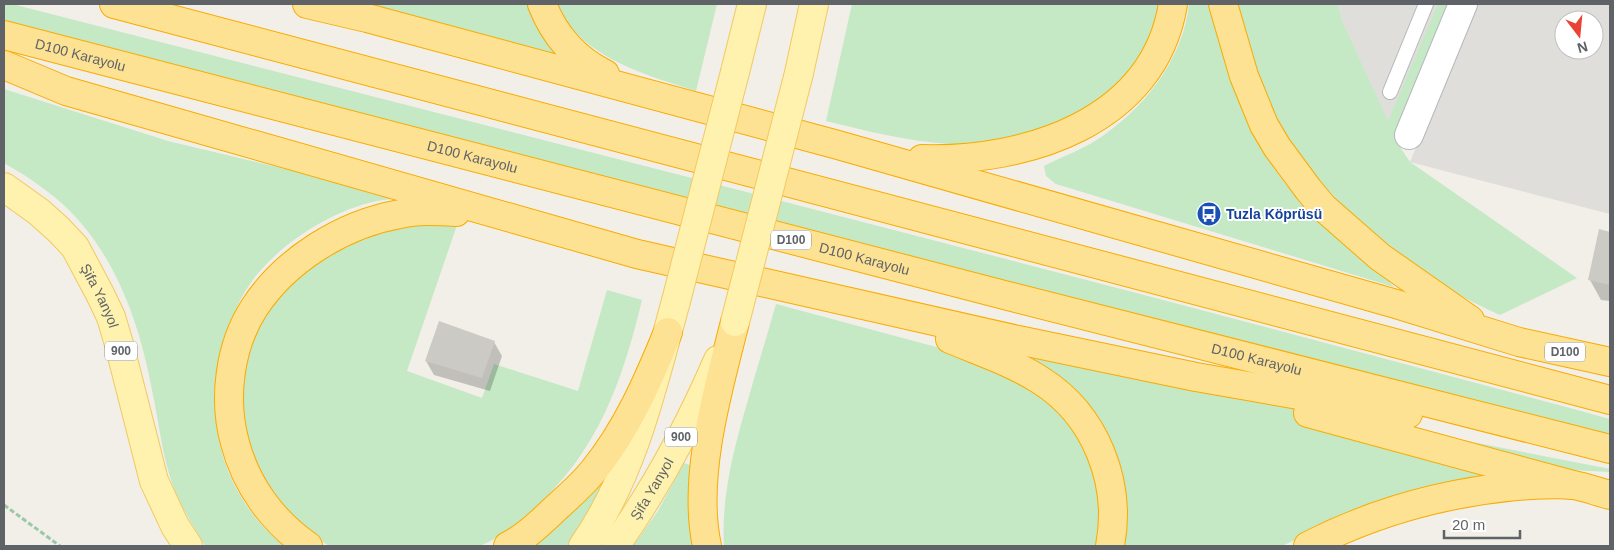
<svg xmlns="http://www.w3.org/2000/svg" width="1614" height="550" font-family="Helvetica,sans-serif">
<rect width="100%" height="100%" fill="#f1efe8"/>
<path fill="#e0deda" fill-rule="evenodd" d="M1338,4H1453L1388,122L1342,20Z
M1475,4H1610V214L1410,162ZM1564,20H1594V50H1564Z"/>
<path fill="#c5e8c5" d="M4,4H12C545,141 1079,275 1610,419V439L4,20Z
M355,4H528L531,12L563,57Z
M557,4H717L696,91C650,76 600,63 568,24C563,18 560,10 557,4Z
M852,4H1160C1149,94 1034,148 952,144C910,142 867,131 826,121Z
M1189,4H1210C1226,77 1255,157 1309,211C1322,223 1334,236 1348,247C1364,261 1381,271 1394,287L1056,184L1046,176L1044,166C1061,157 1079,151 1095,141C1142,111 1183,61 1189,4Z
M1238,4H1338L1342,20L1388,121L1438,4H1453L1396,141L1410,162L1577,278L1500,315C1434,286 1376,243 1328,190C1314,174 1299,158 1288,139C1263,98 1249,50 1238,4Z
M4,89L168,141L408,198C398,199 387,199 377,201C332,210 279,244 252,281C235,304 227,331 222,359C220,370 217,381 216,392C211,450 238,510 284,546H205C194,526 181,508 173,486C162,455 159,422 152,390C141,331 121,270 81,223C60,198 32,179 4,163Z
M421,223L457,225L407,371L482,398L494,364L578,391L607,290L642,300C622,383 597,454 530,512C515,525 499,538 480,546H330C316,539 301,528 290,518C278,506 259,472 253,456C224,378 254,304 322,258C336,248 354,240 369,233C384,227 404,226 421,223Z
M776,304L940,348L1040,391L1081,437L1101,495L1098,546H724C721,496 734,448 748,400C757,368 767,336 776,304Z
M1018,353L1610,469V472L1552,469L1499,473L1445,482L1370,504L1282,546H1124L1125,494Z
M611,463L609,477L571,546H529Z
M684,463L693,466L690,502L692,546H633L658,511Z"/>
<path fill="#0003" d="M1600,231L1610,233V301L1601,300L1590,280Z
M494,342L502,356L490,391L434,375L426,361Z"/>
<path fill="#cccac5" d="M1599,229L1610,232V285L1588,280Z
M439,321L495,341L482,378L425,361Z"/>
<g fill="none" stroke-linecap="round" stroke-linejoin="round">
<defs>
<path id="lane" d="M1390,92L1426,4"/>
<path id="street" d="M1409,135L1463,4"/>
<g id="primary">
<path d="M735,72L752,4"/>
<path d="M799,73L814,4"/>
<path id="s1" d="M4,187L39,212L59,230L75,247L100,294L111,317L119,344L154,481L175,526L188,546"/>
<path d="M583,546C633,475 653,385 676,301"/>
<path id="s2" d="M615,546C656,488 690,425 718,360"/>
</g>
<g id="highway">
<path d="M114,4L1610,400"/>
<path d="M307,4L367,18L838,145L1396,304L1519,342L1610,362"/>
<path d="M542,4C554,35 575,59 605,74"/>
<path d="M1223,4L1244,76L1264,125L1277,147L1308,189L1323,207L1380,257L1470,320"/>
<path id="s3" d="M4,35L1008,296L1610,449"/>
<path d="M4,65L66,91L637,254L1018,340L1196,377L1408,414"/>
<path d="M922,159C1027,162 1154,122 1173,4"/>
<path d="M950,339C981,352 1012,362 1040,380C1096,415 1122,483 1110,546"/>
<path d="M1308,413L1573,485"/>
<path d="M308,546C272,521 246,485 235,443C223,400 229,347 254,308C285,260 343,224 400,214C418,210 437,211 456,212"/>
<path d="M508,546C526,537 541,522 556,508C569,496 583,484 594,470C627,429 648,381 668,332"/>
<path d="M707,546C692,478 718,389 735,322"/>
<path d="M1308,546C1372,513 1444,493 1516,486C1535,485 1555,483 1573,485C1586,487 1598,492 1610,495"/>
</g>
</defs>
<use href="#lane" stroke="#b5b8bc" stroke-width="16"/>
<use href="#street" stroke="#b5b8bc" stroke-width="30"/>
<use href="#primary" stroke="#f2c960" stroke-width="30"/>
<use href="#highway" stroke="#f9ab00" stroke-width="30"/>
<path stroke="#9cc7a9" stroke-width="3" stroke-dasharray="5 2.5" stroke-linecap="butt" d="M4,505L60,546"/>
<use href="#lane" stroke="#fff" stroke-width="14"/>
<use href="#street" stroke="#fff" stroke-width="28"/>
<use href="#primary" stroke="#fff2af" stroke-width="28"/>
<use href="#highway" stroke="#fde293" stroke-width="28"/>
<defs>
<path id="primary-bridge" d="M676,301L735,72
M735,322L799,73"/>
</defs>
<use href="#primary-bridge" stroke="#f2c960" stroke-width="30" stroke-linecap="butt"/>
<use href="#primary-bridge" stroke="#fff2af" stroke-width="28"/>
</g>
<defs>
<symbol id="bus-disc" viewBox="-11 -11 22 22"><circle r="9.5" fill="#1a4fb4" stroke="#fff"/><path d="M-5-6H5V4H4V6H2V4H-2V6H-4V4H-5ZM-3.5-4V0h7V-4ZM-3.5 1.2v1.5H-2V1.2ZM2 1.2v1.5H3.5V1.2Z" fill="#fff"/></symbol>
</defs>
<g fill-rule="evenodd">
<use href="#bus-disc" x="1195" y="200" width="28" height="28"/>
</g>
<g text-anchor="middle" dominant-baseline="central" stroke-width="4" stroke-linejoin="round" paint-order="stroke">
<g fill="#fff" stroke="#8f9295" stroke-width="1">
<rect x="771" y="230.5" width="40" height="19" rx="4"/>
<rect x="105" y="341.5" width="32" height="19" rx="4"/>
<rect x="1545" y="342.5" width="40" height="19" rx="4"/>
<rect x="665" y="427.5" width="32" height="19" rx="4"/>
</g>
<g font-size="12" font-weight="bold" fill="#5f6368">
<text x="791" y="240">D100</text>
<text x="121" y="351">900</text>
<text x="1565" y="352">D100</text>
<text x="681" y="437">900</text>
</g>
<g font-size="14" fill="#5f6368" stroke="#fff">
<text stroke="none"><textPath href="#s3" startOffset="79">D100 Karayolu</textPath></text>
<text stroke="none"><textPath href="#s3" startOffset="484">D100 Karayolu</textPath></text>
<text stroke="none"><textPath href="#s3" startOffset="889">D100 Karayolu</textPath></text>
<text stroke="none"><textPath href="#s1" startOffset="148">Şifa Yanyol</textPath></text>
<text stroke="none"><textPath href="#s3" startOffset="1294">D100 Karayolu</textPath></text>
<text stroke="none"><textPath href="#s2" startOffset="68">Şifa Yanyol</textPath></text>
</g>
<g font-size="14" font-weight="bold" fill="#164399" stroke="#fff" text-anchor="start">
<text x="1226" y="214">Tuzla Köprüsü</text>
</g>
</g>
<rect width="1614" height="550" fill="none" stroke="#5f6368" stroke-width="10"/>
<g transform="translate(1579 35) rotate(164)"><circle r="24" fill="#ffffff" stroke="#bfc1c3"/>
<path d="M0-4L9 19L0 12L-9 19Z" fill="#ea4335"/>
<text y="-8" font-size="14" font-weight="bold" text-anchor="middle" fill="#5f6368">N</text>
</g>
<path d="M1444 530v8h76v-8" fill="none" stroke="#5f6368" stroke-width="2.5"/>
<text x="1452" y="530" font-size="15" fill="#5f6368" stroke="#ffffff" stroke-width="4" paint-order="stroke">20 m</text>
</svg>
